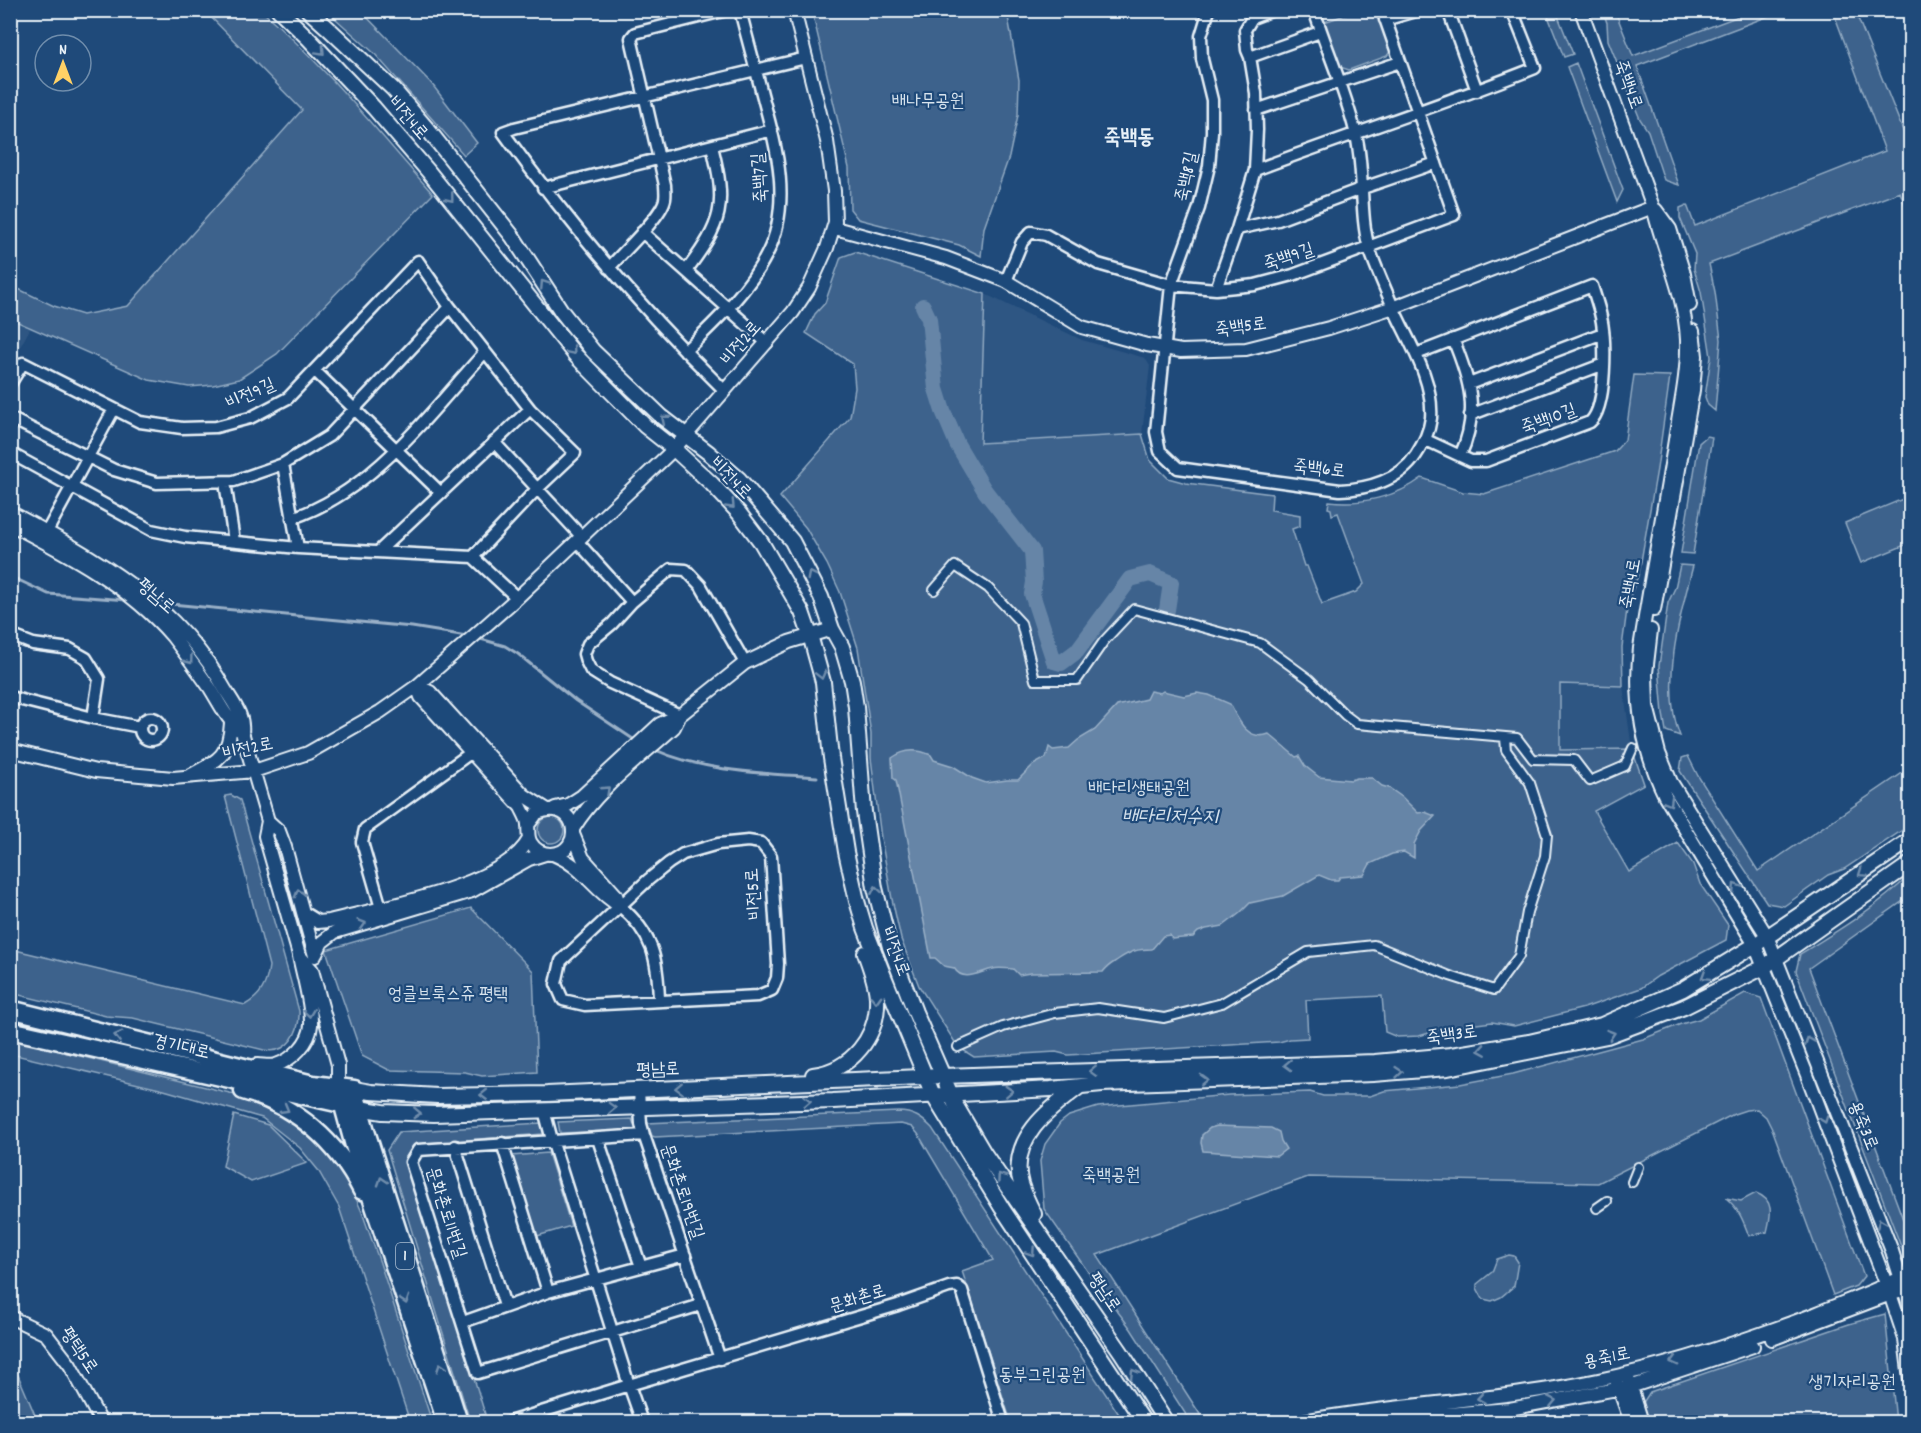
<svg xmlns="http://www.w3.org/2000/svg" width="1921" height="1433" font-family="Dekko,'Poor Story',sans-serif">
<rect width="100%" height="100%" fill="#1f4a7a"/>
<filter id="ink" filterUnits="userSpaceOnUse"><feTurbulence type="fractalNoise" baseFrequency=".0167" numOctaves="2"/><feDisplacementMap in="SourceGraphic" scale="12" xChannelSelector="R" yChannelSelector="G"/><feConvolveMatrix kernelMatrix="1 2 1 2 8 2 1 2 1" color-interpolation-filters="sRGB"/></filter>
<g filter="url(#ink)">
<path fill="#2e5683" d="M985,294L1082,340L1145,358L1150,366L1142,434L980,444Z
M11,319L30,329L11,363Z
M1560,684L1623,686L1632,749L1560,750Z"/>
<path fill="#3c628c" stroke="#92aac2" stroke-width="1.5" d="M205,11H262C324,65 378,132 433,194L277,354L239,379L213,385L189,387L149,380L11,319L10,285L54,306L83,315L128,306L302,110Z
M327,11H361L431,83L477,143L464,155L374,53Z
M812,11H1007L1019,80L1018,115L1009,157L984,228L981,256L959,245L858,219L850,209L849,168Z
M1357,11H1375L1391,50L1387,56L1349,70L1340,67L1324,22Z
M1546,11H1556L1573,54L1564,57Z
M1603,11H1615L1633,56L1752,11H1782L1637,66L1679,185L1664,180L1648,131L1640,119L1608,40L1607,23Z
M1833,11H1855L1910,148V218L1900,192L1709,264L1715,292L1721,340L1715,411L1708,405L1705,397L1711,357L1701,292L1694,269L1695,254L1680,218V208L1687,205L1695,226L1885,151Z
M1576,63L1623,190L1617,202L1567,67Z
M855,252L985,294L980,443L1142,434L1150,460L1168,478L1186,483L1272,494L1271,510L1300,515V526L1292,529L1304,566H1307L1322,604L1356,592L1364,584L1338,513L1332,515L1331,509L1328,508L1329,501C1360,505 1397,497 1422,478L1463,492L1484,494L1615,451L1625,440L1634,375L1670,376L1657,469L1639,573L1628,602L1622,647L1623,686L1560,684V750L1632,749L1644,784L1594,811L1629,872L1678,843L1693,864L1700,884L1728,925L1726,940L1658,976L1641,988L1584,1008L1514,1026L1492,1022L1446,1028L1419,1036L1397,1037L1385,1032L1382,996L1306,1000L1308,1038L1290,1039L1279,1042L1068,1055L1056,1052L974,1057L958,1047L919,986L901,939L892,899L881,838L871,758V734L858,648L840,592L827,564L806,528L780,497L850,417L855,388L853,364L806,333L815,314L825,303L841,257Z
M1707,436L1712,437L1693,554L1681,553L1699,443Z
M1910,496V543L1861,563L1845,523Z
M1680,565L1693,566C1680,615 1660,686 1680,736L1666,731L1663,714L1659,666L1668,603L1675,588Z
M1688,756L1698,776L1758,871L1910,768V825L1844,869L1828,875L1784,906L1767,903L1680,771L1682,758Z
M231,795L240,800L299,1011C300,1032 288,1055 264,1050L133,1018L106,1016L11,993V949L245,1005C261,996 267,984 269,966L225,796Z
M538 830a13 13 0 1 1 26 0a13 13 0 1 1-26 0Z
M1910,875V896L1809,968L1910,1238V1260L1905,1257L1796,971L1800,954C1839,930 1877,907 1910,875Z
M471,908L533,971L537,1072L482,1076L465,1072L389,1070L362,1056L326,950Z
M1745,993L1761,998L1864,1276L1856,1286L1833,1295L1773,1131L1766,1117L1757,1109L1746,1110L1734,1114L1598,1183L1308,1177L1097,1255L1205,1422L1190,1421L1131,1329L1093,1279L1044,1209L1040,1161L1045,1144L1060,1123L1069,1116L1098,1107L1229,1095L1310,1092L1323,1096H1370L1384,1091L1460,1084L1513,1074L1643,1039L1681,1024L1699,1019Z
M11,1039L246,1097L287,1114L328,1153L349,1183L362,1212L380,1263L432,1422H410L339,1207L318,1170L300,1148L262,1118L164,1090L11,1054Z
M898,1112C913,1112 922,1118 932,1128L1124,1422H1011L962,1271L993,1260L918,1134L912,1127L901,1124L655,1137L652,1136L647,1123Z
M234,1115L268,1125L307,1163L251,1182L223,1166Z
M632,1119L636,1130L560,1133L558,1122Z
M541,1123L544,1134L415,1144L406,1157L485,1414L475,1418L468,1415L387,1150L399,1132Z
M548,1153L571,1226L537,1236L511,1156Z
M1756,1193C1775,1200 1771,1215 1767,1232L1749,1236C1743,1220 1739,1209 1726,1198L1741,1201Z
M1509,1255L1514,1256L1518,1262L1514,1286L1501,1297L1492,1301L1483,1299L1477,1288V1284L1492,1272L1497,1259Z
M1885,1314L1896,1422H1649L1642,1404L1650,1392L1849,1324Z
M16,1371L18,1375L38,1422H11V1372Z"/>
<path fill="#6685a7" stroke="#9ab0c7" stroke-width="1.5" d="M1150,691L1160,693L1163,691L1184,696L1197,693L1209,695L1230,704C1238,719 1247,742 1269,734L1296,757L1299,756L1305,766L1319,777L1351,780L1357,778H1372L1382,786L1389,788L1402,797L1418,813L1425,812L1435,816L1421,831L1414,844V858L1404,852L1392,854L1370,864L1364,875L1340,877L1338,880H1331L1319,875L1283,896L1250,903L1240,913L1223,926L1206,929L1198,932L1193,937L1172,939L1170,935L1163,936L1152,949C1137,949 1131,951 1119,959C1112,964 1108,965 1103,972L1030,973L1019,975L1013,969C1006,969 999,967 993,969C979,972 963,983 954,968L944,966L935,958H931L898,790L896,780L893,778L892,758C904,749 918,749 931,755L934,760L953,766L972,778L986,783L1007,780H1018L1033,765L1046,758L1049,747L1053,750L1069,748L1078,740L1095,730L1117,706L1146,699Z
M1217,1126L1271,1128L1279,1132L1281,1141L1286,1149L1277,1156L1203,1151L1201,1143L1202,1135L1210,1128Z"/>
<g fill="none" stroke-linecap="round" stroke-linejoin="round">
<path stroke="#9ab0c7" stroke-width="3" d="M10,576L48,594L127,600
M161,603L412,627L467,636
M477,638L505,646L518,654L576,701L636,741
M653,749C704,772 762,773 817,777"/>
<path stroke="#6685a7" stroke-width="16" d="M923,306L929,319L936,389L943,411L957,444L985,491L1032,551L1034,582L1032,594L1054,661L1061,663L1077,651L1130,579L1150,574L1171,583L1167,610"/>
<defs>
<path id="pedestrian" d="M934,590L955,566L988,588L1021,623L1035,680H1077L1104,641L1134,609L1260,643L1309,679L1345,715L1357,724L1517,738L1533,759L1574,760L1590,781L1625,766L1633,748
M958,1047L1003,1027L1055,1013L1098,1008L1164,1018L1222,1003L1308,952L1374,945L1450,976L1494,990L1519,956L1527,912L1545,856L1547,835L1530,783L1506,750L1505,738
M1632,1182L1638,1167
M1597,1208L1607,1201"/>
<path id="minor" d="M1209,10L1201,36L1202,59L1212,100V132L1209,166L1199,208L1171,285L1156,432L1160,451L1178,468L1340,490C1368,489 1400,480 1416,455C1424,443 1429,433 1431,418C1434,379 1408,341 1393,307C1385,288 1376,268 1369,248C1359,214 1365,168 1355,131C1345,90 1327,51 1314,10
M1448,10L1477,91
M1385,20L1419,10
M1250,57L1320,32
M1256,110L1400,62
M1255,170C1348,135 1442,105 1535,68L1512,10
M543,188L772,130
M1237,229L1278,220L1363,188L1436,163
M642,232L767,343
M609,268C622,253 662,216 665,199C666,194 665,189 665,185L631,38L635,33L727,10
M686,271C723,222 727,206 712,146
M1006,281L1022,242L1031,232L1046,235L1098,264L1171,285L1216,289L1255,285L1293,275L1454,215L1382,10
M1216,289L1237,229L1255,170L1257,130L1256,93L1250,57L1247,50L1245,30L1252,18L1273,10
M1453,339C1470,380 1480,413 1460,456
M685,351C715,322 748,292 767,254C793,203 776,146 762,94C755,66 747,38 740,10
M1416,354L1592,286C1595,296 1599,307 1601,317C1606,339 1607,408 1590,422L1486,461H1471L1426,440
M315,371L441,493
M10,384L23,363L140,422L182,428L216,427L250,418L288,398L418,261L450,307L530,409L575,453L537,489L473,557L517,598
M1469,384L1603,333
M725,391C643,311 570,225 503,132L514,128L806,58
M1470,415L1604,364
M10,418L114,470L157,483L234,481L283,464L329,436L450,307
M494,442L582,537
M10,453L151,530L185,537L298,548L473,557
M283,464L298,548
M225,482L234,541
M292,518C373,492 430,412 485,352
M44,537L114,409
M577,541L632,602L671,569L686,570L701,586L745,663
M378,552L530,409
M632,602L612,624L588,644L584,654L586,661L591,671L610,683L680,715
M10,635L33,644L70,649L86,658L99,679L93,718
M10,697L93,718L140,727
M140 729a11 11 0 1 1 22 0a11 11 0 1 1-22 0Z
M748,841L761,843L771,856L778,964L777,978L772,990L758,996L585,1005L563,1000L556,984L561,961L648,880L669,863L683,854L718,844Z
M620,906C653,934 658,959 659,1001
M381,908L362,842L365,829L476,749
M639,1090L641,1124L644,1135L720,1359
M644,1135L418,1150L411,1162L478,1373L701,1305
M598,1139L641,1267
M502,1143L548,1292
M455,1146L505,1306
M463,1322L548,1292L685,1255
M509,1422L629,1385L552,1140L544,1110
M642,1422L629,1385L898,1305L949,1287L957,1286L962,1290L1003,1422"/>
<path id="tertiary" d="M1581,10L1653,207C1663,251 1685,293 1687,340C1688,373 1680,407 1675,440C1664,509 1651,578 1640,648C1634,700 1642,749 1665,796L1755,945L1807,1075L1890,1294L1905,1339L1910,1379
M1656,210L1670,229L1684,274L1690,305
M835,228L946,258L1006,281L1082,327L1147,345L1181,351L1246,349L1329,328L1397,306L1653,207
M10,512C96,558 177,602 226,691C234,704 244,716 242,732L268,821L265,836L299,955L312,970L338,1065V1087
M10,524C68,554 129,586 172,636C185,653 198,671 210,688C220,704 227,720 242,732
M1654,610L1693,390L1696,356L1693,331
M1651,630L1646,673L1647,706L1659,753L1671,782L1767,936L1892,1251L1910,1308
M417,686L421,697L521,807C523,812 528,819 528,825C529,832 527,837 531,843C535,850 543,854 551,854C585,853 579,796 537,813L528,825
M417,686L430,692L524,795L546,809
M10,750L96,771L173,778L254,771L308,753L380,712L417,686L517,598L674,449L793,312L809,288L827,248L835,222L834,191L827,141L794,10
M191,775C219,760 229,756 231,723
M555,808L568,805L582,796L660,724L680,715L745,663L789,642L832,629
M268,821L279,831L285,847L315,956
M573,829C597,789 639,759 674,727L680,715
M573,834L583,858L616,895L620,906
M553,854C585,867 592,890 620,906
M305,914L318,922L329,921C378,908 505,886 529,839
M316,954L322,942L335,932L472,891L529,859L545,854
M257,1065C263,1065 270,1067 276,1065C292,1060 310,1043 311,1025C312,1005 303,976 299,956
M10,1317L46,1334L70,1365L101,1422
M1772,1339L1896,1292
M1629,1381L1642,1422
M1617,1383L1631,1422
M1297,1422C1397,1403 1499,1401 1598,1380C1672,1365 1744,1341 1815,1314C1846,1301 1881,1289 1910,1273
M1348,1422L1509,1409L1633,1386L1753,1346"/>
<path id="secondary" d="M279,10L308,38L374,108L428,171L576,356L645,426L674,449L712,484L739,513L761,542L802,612L810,635L823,682L831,758L846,852L857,901L865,928L883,974L933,1095L1002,1208L1144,1422
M308,10L328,28L393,89L429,131L513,237L562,312L593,351L662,417L709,453L739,479L792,541L821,597L832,629L842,647L852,681L856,707L864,812L875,888L890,947L915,1012L955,1104L984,1153L1121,1352L1166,1422
M813,1075C851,1070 879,1037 877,997C876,982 870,967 865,953
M354,1089L371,1092L437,1096L547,1094L943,1076L1375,1062L1451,1055L1529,1042L1602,1025L1683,989L1755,945L1910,840
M359,1108L383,1112L434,1114L833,1101L1051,1089L1102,1084L1373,1074L1448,1068L1607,1036L1684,1007L1764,967L1910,864
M1034,1214C1029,1204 1024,1194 1021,1184C1008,1140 1049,1109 1079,1087"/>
<path id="primary" d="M10,1009L313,1084L354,1089L366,1131L459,1422
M10,1030L359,1108
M243,1091C297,1106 337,1142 362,1191
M340,1095L354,1146L446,1422"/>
</defs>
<use href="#pedestrian" stroke="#e8f1f8" stroke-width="12"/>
<use href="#minor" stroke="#e8f1f8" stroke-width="15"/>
<use href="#tertiary" stroke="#e8f1f8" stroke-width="16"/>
<use href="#secondary" stroke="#e8f1f8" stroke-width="18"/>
<use href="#primary" stroke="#e8f1f8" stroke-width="21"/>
<use href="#pedestrian" stroke="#1f4a7a" stroke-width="8"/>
<use href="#minor" stroke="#1f4a7a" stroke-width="10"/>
<use href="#tertiary" stroke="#1f4a7a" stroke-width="12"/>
<use href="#secondary" stroke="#1f4a7a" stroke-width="14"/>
<use href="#primary" stroke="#1f4a7a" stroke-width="16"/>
</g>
<defs><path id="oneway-chevron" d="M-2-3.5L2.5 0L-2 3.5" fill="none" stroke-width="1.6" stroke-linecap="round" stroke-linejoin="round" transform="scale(1.5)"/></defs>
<g stroke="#6f8dac">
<use href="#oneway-chevron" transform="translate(321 51) rotate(47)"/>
<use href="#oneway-chevron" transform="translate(450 198) rotate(51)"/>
<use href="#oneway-chevron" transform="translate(544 284) rotate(-123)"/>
<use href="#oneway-chevron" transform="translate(572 351) rotate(50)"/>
<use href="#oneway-chevron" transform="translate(665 419) rotate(-140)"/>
<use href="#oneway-chevron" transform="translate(731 505) rotate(46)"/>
<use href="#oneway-chevron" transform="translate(811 575) rotate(-117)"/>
<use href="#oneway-chevron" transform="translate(189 660) rotate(53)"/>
<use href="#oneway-chevron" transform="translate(821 675) rotate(76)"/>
<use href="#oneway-chevron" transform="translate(606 790) rotate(-43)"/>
<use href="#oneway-chevron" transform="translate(1669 802) rotate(60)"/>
<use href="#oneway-chevron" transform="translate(1862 873) rotate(145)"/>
<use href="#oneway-chevron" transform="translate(1736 887) rotate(-123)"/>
<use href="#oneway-chevron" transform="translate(876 890) rotate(-100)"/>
<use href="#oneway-chevron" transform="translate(299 893) rotate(-106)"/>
<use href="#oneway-chevron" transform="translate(362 924) rotate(-16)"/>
<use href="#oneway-chevron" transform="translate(1705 976) rotate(148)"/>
<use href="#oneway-chevron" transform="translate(876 999) rotate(88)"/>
<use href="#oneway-chevron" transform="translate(309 1013) rotate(82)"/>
<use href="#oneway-chevron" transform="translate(1611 1034) rotate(-18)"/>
<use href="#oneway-chevron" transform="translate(118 1036) rotate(-166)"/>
<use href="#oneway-chevron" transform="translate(1809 1041) rotate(-112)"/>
<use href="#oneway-chevron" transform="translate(1482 1050) rotate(171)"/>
<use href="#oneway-chevron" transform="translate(1288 1065) rotate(178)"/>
<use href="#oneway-chevron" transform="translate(1093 1071) rotate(178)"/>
<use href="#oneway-chevron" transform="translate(1399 1072) rotate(-5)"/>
<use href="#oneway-chevron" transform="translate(1204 1080) rotate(-2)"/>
<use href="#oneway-chevron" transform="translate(679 1088) rotate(178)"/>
<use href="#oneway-chevron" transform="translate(1009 1091) rotate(-3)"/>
<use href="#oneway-chevron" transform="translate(484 1095) rotate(179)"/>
<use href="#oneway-chevron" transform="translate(807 1101) rotate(-2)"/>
<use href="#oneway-chevron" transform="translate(612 1108) rotate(-2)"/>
<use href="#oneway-chevron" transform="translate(285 1109) rotate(30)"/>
<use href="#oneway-chevron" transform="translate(417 1113) rotate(3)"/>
<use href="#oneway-chevron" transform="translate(1824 1119) rotate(69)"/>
<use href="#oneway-chevron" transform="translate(1001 1177) rotate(-125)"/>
<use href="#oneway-chevron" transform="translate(382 1181) rotate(-108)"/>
<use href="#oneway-chevron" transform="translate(1881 1223) rotate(-112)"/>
<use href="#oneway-chevron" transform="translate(1031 1252) rotate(56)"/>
<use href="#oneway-chevron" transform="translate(405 1300) rotate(72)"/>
<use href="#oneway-chevron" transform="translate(1674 1361) rotate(165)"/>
<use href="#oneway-chevron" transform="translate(441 1367) rotate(-108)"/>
<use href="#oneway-chevron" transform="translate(1134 1373) rotate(-122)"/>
<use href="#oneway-chevron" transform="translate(1481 1398) rotate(171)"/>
<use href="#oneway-chevron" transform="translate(1552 1401) rotate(-11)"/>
</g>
</g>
<g text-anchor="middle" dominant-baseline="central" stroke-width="4.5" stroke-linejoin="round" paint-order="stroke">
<rect fill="#1f4a7a" stroke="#acbfd2" stroke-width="1.5" x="396" y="1243" width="18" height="26" rx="4.5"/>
<g font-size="16" font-weight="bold" fill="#e8f1f8">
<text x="405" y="1256">1</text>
</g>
<g font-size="18" fill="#e8f1f8" stroke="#1f4a7a">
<text transform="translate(1627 85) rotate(70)">죽백4로</text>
<text transform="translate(407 119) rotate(49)">비전4로</text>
<text transform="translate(1188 177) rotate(-78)">죽백8길</text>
<text transform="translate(761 178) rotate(-94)">죽백7길</text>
<text transform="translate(1289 258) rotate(-18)">죽백9길</text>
<text transform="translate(1241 328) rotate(-8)">죽백5로</text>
<text transform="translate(742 344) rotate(-49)">비전2로</text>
<text transform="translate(251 395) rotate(-24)">비전9길</text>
<text transform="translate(1549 420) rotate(-20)">죽백10길</text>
<text transform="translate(1319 470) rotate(6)">죽백6로</text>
<text transform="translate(730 479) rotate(46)">비전4로</text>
<text transform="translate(1632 584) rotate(-80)">죽백4로</text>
<text transform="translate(155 597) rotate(41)">평남로</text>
<text transform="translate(248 750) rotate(-12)">비전2로</text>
<text transform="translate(755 894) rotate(-94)">비전5로</text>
<text transform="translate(894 952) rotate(69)">비전4로</text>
<text transform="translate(1452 1036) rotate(-8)">죽백3로</text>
<text transform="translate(181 1048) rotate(13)">경기대로</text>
<text transform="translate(658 1071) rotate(-2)">평남로</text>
<text transform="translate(1862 1126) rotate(68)">용죽3로</text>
<text transform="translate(681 1192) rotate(71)">문화촌로19번길</text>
<text transform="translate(445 1213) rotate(72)">문화촌로11번길</text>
<text transform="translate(1103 1293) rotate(56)">평남로</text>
<text transform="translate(858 1300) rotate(-17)">문화촌로</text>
<text transform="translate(78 1351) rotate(56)">평택5로</text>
<text transform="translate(1607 1359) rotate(-12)">용죽1로</text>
</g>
<g font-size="18" fill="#d7e3ed" stroke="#1f4a7a">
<text x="928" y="102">배나무공원</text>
<text x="1139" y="789">배다리생태공원</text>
<text x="448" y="995">엉클브룩스쥬 평택</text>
<text x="1111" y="1176">죽백공원</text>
<text x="1042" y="1376">동부그린공원</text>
<text x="1852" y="1383">생기자리공원</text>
</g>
<g font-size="20" font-style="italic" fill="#d4e1ec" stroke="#1f4a7a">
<text x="1170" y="818">배다리저수지</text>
</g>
<g font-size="21" font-weight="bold" fill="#e8f1f8" stroke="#1f4a7a">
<text x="1129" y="139">죽백동</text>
</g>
</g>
<rect width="1921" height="1433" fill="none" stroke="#1f4a7a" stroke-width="36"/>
<rect x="18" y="18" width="1885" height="1397" fill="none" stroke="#e8f1f8" stroke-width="2" filter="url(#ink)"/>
<g transform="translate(63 63)"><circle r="28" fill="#1f4a7a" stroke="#6f8dac" stroke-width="1.5"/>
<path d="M0-4.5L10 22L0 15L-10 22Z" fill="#ffd166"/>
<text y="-9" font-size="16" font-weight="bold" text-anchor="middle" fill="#e8f1f8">N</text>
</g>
</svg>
